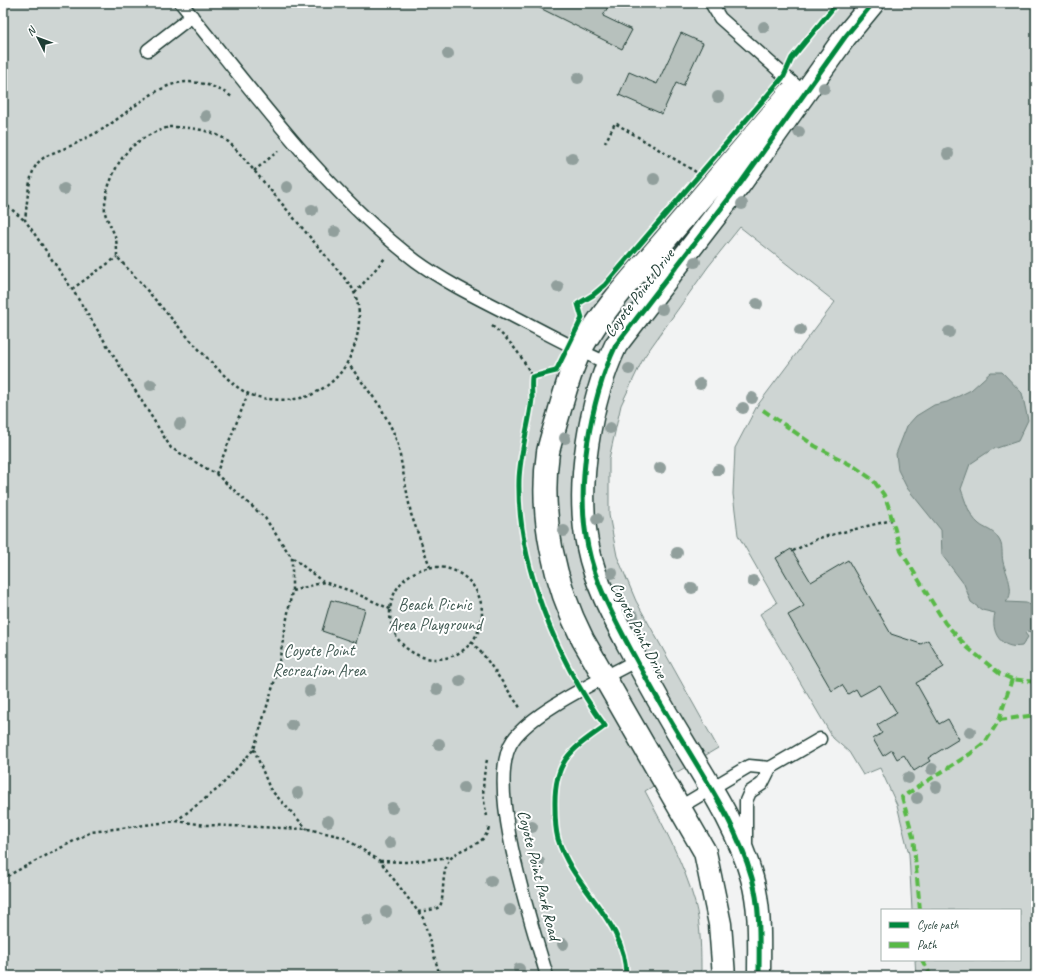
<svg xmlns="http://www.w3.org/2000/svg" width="1039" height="979" font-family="Caveat,sans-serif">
<rect width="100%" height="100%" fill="#f2f3f3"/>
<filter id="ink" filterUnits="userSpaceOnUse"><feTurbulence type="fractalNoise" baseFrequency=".025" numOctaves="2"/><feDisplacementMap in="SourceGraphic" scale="8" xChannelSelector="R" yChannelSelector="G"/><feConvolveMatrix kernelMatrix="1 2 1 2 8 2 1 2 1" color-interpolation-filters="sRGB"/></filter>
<g filter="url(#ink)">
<path fill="#ced5d3" stroke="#768984" d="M3,3H1036V976H916L915,960H1020V910H912L909,854L897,805L880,768L863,775L849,752L833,738L760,614L777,603L738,535L733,494L735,448L757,406L835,302L740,227L708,267L644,357L621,405L609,459V515L617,556L636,601L718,748L645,791C664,827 684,864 695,903C701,926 701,952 701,976H3Z"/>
<path fill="#a1adaa" stroke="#6d807b" d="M991,372H1002L1022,393L1028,420L1018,441L991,450L970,464L961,489C965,500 969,516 979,524C985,529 993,530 998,538C1004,546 1001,553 1003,562C1006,573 1016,592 1006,602L1026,603L1035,607L1036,636L1034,633L1027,631L1025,633L1028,637L1022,646C1001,650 990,632 995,613L982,610L971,602L964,584L942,555L941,530L907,488L898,470L896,454L907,426L916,416L934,405L947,402L971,390Z"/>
<path fill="#b7c1bd" stroke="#1f3d34" d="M530,3H610L603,16L632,30L622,49Z
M681,33L703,43L683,86L676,83L662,114L619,95L629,72L657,84Z
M791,549L811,582L848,560L891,634L921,644L928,640L944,667L916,683L939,724L948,719L959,739L928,758L930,761L914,771L904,755L897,759L892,750L883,756L873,739L882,733L877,725L897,713L880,685L860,696L856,689L848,694L842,685L832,691L788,615L804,606L776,558Z
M331,600L365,609L356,643L322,631Z"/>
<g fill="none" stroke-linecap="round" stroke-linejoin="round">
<defs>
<path id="service" d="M181,3C253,91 325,192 416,261C446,283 480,299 513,316C544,332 575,349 607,363
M711,3L720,18L803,92
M148,50L192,16
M770,768L820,739
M680,807L749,766L770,768L762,784L750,792L746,801V847
M547,976C533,927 483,783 513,740C534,710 603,679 637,660"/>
<path id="minor" d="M724,976L720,924L705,852L583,640C554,583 539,516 548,452C551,438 556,424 560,409C566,389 571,368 581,349C603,309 634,276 664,241C706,192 748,143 790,93
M759,976C759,943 761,910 752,878C738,829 711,788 685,745C666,714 648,682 631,650C614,618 595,583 588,547C575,486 590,400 616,345L740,184L845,37L873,3"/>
</defs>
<use href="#service" stroke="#1f3d34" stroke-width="15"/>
<use href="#minor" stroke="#1f3d34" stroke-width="25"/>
<path stroke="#1f3d34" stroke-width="2.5" stroke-dasharray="3 3" stroke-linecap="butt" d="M169,127C188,127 207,129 223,138C230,142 236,150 241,155L351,286C364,309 360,338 348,361C339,378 327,387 311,395C295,402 265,401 249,394C237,389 225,376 216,367C181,332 151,293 117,257C117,250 117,242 115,236C112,228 107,220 105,213C104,203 107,189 111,180C122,150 139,137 169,127Z
M605,143L615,123L696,172
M254,171L278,151
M3,202L24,220
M72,289L117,257
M355,293L386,257
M492,326C510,340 523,357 532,377
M347,362L380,406L393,431L398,445L411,514L430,567
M216,474L248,394
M793,551L819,538L892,520
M293,558L323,582
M390 613a46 46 0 1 1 92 0a46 46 0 1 1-92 0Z
M292,591L324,582L351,591L390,609
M472,642L485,657L521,709
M254,749L270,789L307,829
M487,760C482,780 482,797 487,816
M176,821L206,825L308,829L343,837L380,861L423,918L440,976
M380,861L407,862L451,857
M3,880L9,875L91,832L176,821L219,788L254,749L277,673L292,591V558L265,518L216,474L171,448L72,289L25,220C27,206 28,175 37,164C45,153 64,150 77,143C85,138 95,134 103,129C127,114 158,82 187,82C204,82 219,88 232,97
M418,912C424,911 434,910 439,907C446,901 439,869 452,857C465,844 484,848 489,827"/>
<use href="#service" stroke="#fff" stroke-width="12"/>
<use href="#minor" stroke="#fff" stroke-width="22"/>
<path stroke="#58b947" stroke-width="4" stroke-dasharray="8 4" stroke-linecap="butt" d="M763,410L815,446L855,467L873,480L884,495L888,505L901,551L945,623L968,648L1000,674L1012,679L1036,682
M999,720L1036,715
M920,910L913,836L902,797L970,754L986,741L999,720L1012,679
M922,960L931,976"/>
<defs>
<path id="cycleway" d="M626,976C626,920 573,889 558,839C555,828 555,816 555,806C554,760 571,750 605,726C556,659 517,563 519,480C520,452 529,426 532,399C532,392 531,385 532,377L556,371L582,318L578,304L593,295L605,285L784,76L792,58L837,3
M759,976C759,943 761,910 752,878C738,829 711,788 685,745C666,714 648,682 631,650C614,618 595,583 588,547C575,486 590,400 616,345L740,184L845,37L873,3"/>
</defs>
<use href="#cycleway" stroke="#fff" stroke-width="8"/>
<use href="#cycleway" stroke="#00873e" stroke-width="5"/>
</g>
<g fill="#919f9c">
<circle cx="764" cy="27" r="6"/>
<circle cx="448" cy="54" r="6"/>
<circle cx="578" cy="78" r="6"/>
<circle cx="824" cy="88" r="6"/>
<circle cx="718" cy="97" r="6"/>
<circle cx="206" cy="116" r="6"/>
<circle cx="799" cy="132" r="6"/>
<circle cx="948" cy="154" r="6"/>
<circle cx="572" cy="158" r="6"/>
<circle cx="654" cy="179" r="6"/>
<circle cx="287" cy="187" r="6"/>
<circle cx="64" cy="189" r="6"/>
<circle cx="742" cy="204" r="6"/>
<circle cx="312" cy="210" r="6"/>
<circle cx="335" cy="232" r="6"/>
<circle cx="695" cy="262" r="6"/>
<circle cx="558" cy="287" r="6"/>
<circle cx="757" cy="304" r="6"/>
<circle cx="662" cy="309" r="6"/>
<circle cx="800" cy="330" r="6"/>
<circle cx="949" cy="332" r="6"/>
<circle cx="629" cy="369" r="6"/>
<circle cx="700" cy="384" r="6"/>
<circle cx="151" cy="385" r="6"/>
<circle cx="752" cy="398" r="6"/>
<circle cx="743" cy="408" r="6"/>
<circle cx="180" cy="424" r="6"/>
<circle cx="610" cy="428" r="6"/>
<circle cx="565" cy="438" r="6"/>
<circle cx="660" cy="468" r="6"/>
<circle cx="718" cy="470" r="6"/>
<circle cx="597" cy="519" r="6"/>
<circle cx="564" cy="531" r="6"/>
<circle cx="677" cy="553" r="6"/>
<circle cx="612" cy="573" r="6"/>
<circle cx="753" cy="581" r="6"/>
<circle cx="692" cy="588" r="6"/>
<circle cx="633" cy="616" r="6"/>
<circle cx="460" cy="681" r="6"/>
<circle cx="437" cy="689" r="6"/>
<circle cx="310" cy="691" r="6"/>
<circle cx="292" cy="725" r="6"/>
<circle cx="970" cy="732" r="6"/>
<circle cx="439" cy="744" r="6"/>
<circle cx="932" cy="769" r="6"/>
<circle cx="908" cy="778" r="6"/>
<circle cx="936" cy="787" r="6"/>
<circle cx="464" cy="788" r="6"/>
<circle cx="298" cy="793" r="6"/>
<circle cx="917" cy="798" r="6"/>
<circle cx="392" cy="808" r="6"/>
<circle cx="328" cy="821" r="6"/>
<circle cx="532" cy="827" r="6"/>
<circle cx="390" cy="843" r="6"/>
<circle cx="539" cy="862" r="6"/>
<circle cx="491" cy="881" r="6"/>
<circle cx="510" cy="910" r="6"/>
<circle cx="386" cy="912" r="6"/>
<circle cx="368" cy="920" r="6"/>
<circle cx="563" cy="944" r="6"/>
<circle cx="519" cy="969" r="6"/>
</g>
</g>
<g text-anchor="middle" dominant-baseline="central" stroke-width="4" stroke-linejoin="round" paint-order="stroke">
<g font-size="17" fill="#1f3d34" stroke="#fff">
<text transform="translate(639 293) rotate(-53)">Coyote Point Drive</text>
<text transform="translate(639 630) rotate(63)">Coyote Point Drive</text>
<text transform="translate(539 875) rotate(76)">Coyote Point Park Road</text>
</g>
<g font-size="17" fill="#425b54" stroke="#fff">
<text x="435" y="604">Beach Picnic<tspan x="435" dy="20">Area Playground</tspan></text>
<text x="319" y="650">Coyote Point<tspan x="319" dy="20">Recreation Area</tspan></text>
</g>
</g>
<rect width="1039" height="979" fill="none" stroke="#fff" stroke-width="16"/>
<rect x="8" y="8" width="1023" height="963" fill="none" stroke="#1f3d34" stroke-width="1.5" filter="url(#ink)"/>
<rect x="881" y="909" width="140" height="52" fill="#ffffff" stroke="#a5b1ae"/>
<rect x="889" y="922" width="20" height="6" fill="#00873e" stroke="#a5b1ae"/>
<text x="917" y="929" font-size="12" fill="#1f3d34">Cycle path</text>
<rect x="889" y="942" width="20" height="6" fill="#58b947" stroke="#a5b1ae"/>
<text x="917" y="949" font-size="12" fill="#1f3d34">Path</text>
<g transform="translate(38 38) rotate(312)" stroke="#ffffff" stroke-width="3" paint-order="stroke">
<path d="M0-3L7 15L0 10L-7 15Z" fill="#1f3d34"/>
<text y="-6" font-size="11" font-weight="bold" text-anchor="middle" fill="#1f3d34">N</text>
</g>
</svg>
